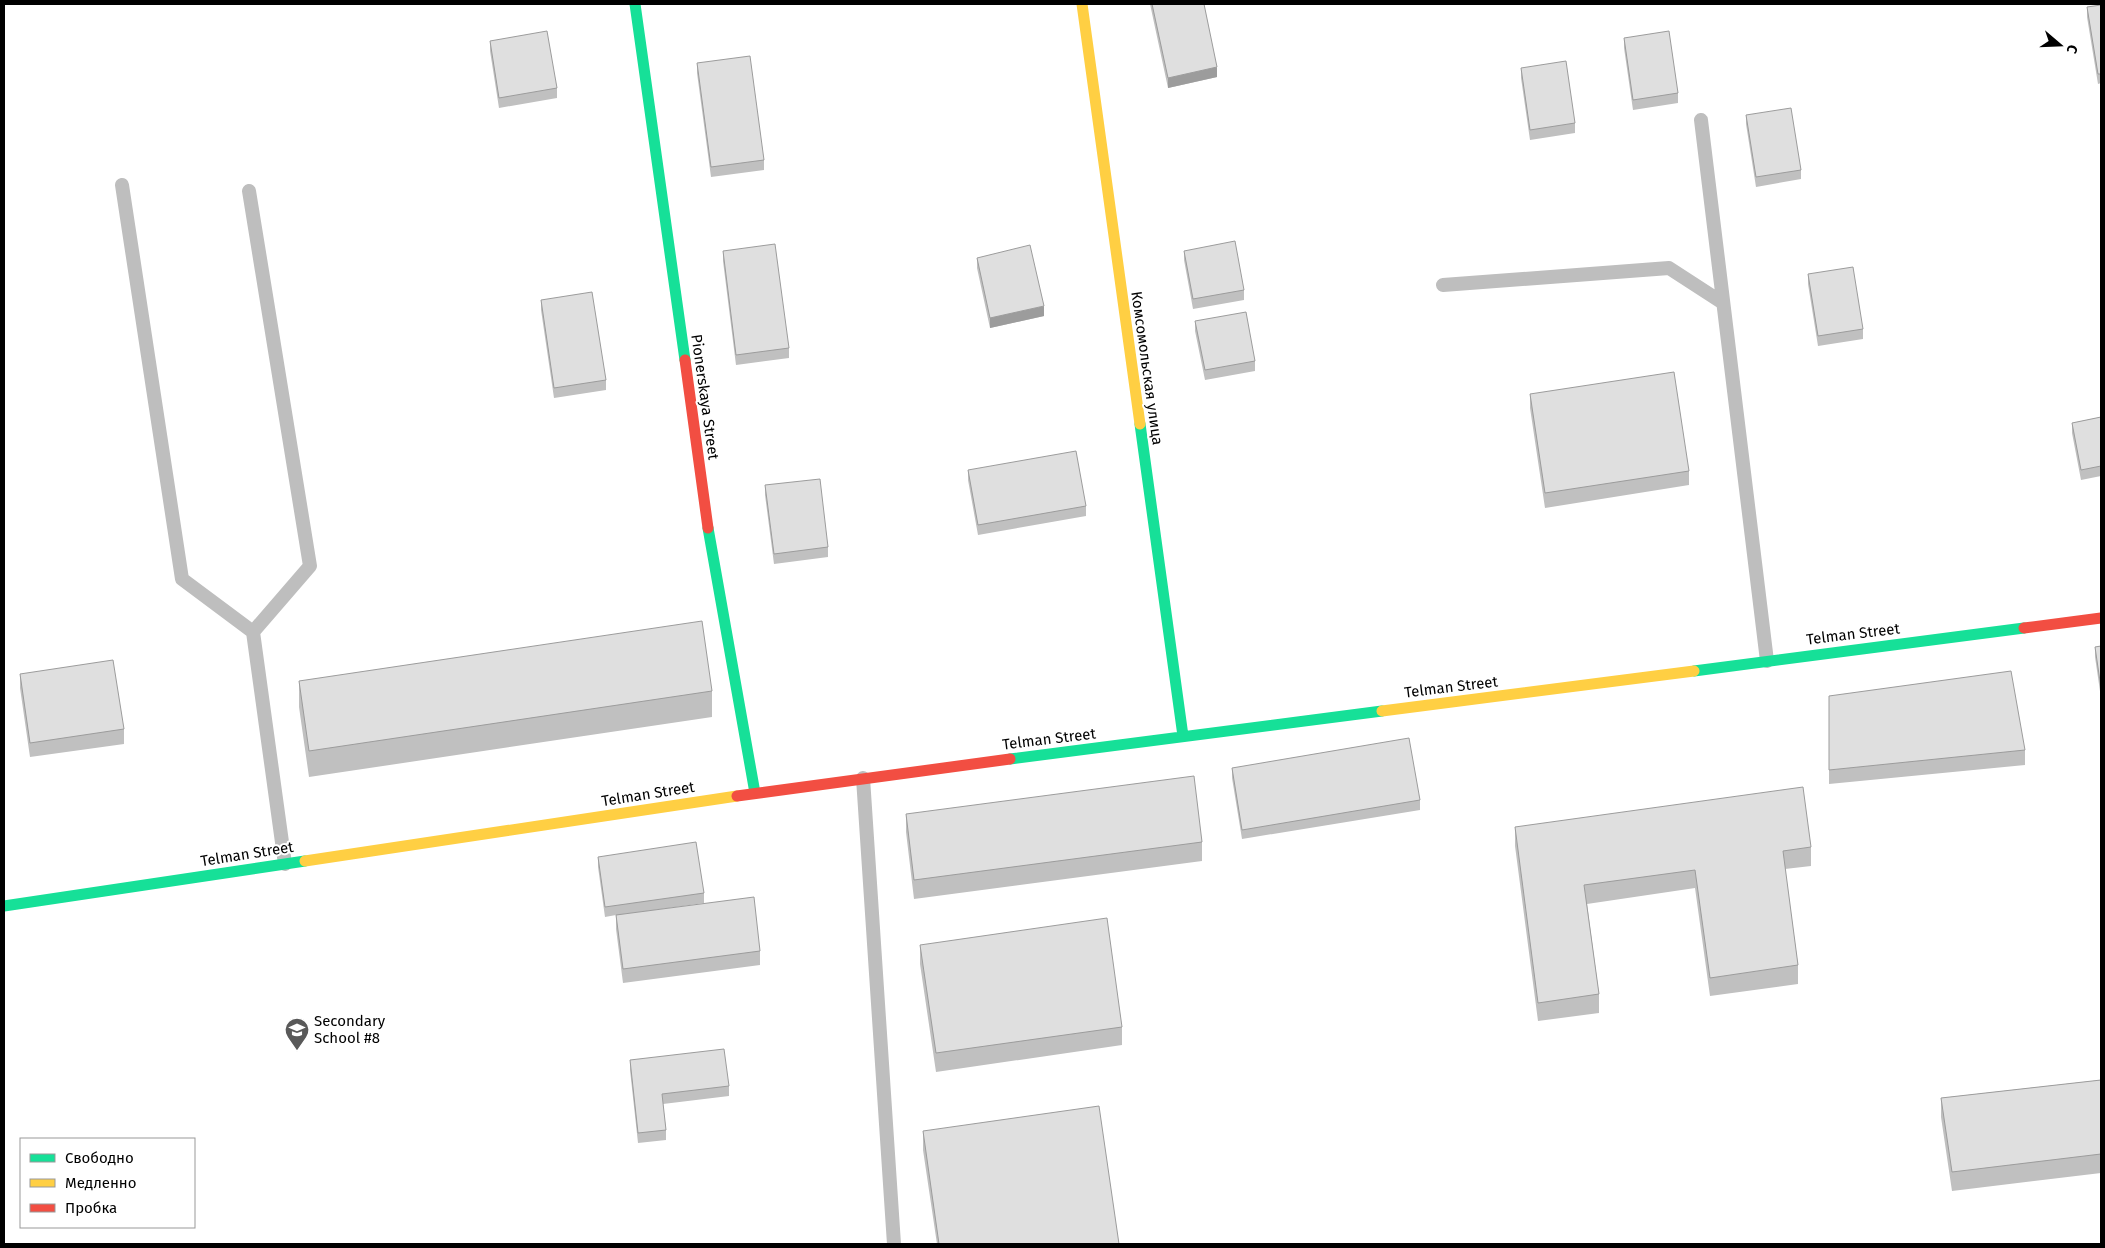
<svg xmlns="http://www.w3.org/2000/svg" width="2105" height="1248" font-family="'Fira Sans',sans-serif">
<rect width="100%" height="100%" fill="#fff"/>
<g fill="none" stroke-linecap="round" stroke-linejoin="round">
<path stroke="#bebebe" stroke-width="14" d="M1701,120L1767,661
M122,185L182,579L253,632L285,864
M249,191L310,566L253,632
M1443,285L1669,268L1723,303
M863,778L894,1244"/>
<path stroke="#16e098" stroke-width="11" d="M635,4L685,360
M1140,424L1183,736
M708,528L755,793
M1694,671L2024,628
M1010,759L1382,711
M4,906L305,861"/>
<path stroke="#ffcf43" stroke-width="11" d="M1082,4L1140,424
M1382,711L1694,671
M305,861L737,796"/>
<path stroke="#f24e42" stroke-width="11" d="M685,360L708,528
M2024,628L2101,618
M737,796L1010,759"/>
</g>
<path fill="#c0c0c0" d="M1150,4H1204L1217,77L1168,88Z
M2101,5V83L2098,84L2087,17V7Z
M1624,38L1678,93V103L1633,110L1624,48Z
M490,41L557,88V98L499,108L490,51Z
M697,63L764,160V170L711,177L697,73Z
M1521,68L1575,123V133L1530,140L1521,78Z
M1746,115L1801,170V179L1756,187L1746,124Z
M723,251L789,348V358L736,365L723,261Z
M1184,251L1244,290V300L1193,309L1184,260Z
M977,258L1044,316L990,328L977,268Z
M1808,274L1863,329V339L1818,346L1808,284Z
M541,300L606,380V390L554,398L541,310Z
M1195,321L1255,361V371L1205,380L1195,331Z
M1530,394L1689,471V485L1545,508L1530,408Z
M2101,417V476L2081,480L2072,433V423Z
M968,470L1086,506V516L978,535L968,480Z
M765,485L828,547V557L774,564L765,495Z
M2101,646V698L2095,657V647Z
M20,674L124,729V744L30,757L20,688Z
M299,681L712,691V717L309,777L299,707Z
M1829,696L2025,750V765L1829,784Z
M1232,768L1420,800V810L1242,839L1232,778Z
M906,814L1202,842V861L914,899L906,832Z
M1515,827L1811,847V866L1785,869L1798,965V984L1710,996L1695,888L1587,904L1599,994V1013L1538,1021L1515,846Z
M598,857L704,893V903L627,914L760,951V965L623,983L616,929V915L605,917L598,867Z
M920,945L1122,1027V1045L936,1072L920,964Z
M630,1060L729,1086V1096L663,1104L666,1130V1140L638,1143L630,1070Z
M2101,1080V1173L1952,1191L1941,1117V1098Z
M923,1131L1119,1244H937L923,1150Z"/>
<path fill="#9c9c9c" d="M1217,67V77L1168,88V78Z
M1044,306V316L990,328V318Z"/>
<path fill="#dfdfdf" stroke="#9c9c9c" d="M1152,4H1204L1217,67L1168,78Z
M2101,5V74H2098L2087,7Z
M547,31L557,88L499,98L490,41Z
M1669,31L1678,93L1633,100L1624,38Z
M750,56L764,160L711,167L697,63Z
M1566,61L1575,123L1530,130L1521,68Z
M1791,108L1801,170L1756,177L1746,115Z
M1235,241L1244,290L1193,299L1184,251Z
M775,244L789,348L736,355L723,251Z
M1030,245L1044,306L990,318L977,258Z
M1853,267L1863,329L1818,336L1808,274Z
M592,292L606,380L554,388L541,300Z
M1246,312L1255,361L1205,370L1195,321Z
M1674,372L1689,471L1545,493L1530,394Z
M2101,417V466L2081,470L2072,423Z
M1076,451L1086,506L978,525L968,470Z
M820,479L828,547L774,554L765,485Z
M702,621L712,691L309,751L299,681Z
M2101,646V688L2095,647Z
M113,660L124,729L30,743L20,674Z
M2011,671L2025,750L1829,770V696Z
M1409,738L1420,800L1242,830L1232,768Z
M1194,776L1202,842L914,880L906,814Z
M1803,787L1811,847L1783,851L1798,965L1710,978L1695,870L1584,885L1599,994L1538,1003L1515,827Z
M696,842L704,893L605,907L598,857Z
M754,897L760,951L623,969L616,915Z
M1107,918L1122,1027L936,1053L920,945Z
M724,1049L729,1086L662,1094L666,1130L638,1133L630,1060Z
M2101,1080V1154L1952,1172L1941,1098Z
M1099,1106L1119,1244H939L923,1131Z"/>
<defs>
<symbol id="school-pin" viewBox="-11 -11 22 30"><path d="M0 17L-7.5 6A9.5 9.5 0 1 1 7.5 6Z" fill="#595959" stroke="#fff"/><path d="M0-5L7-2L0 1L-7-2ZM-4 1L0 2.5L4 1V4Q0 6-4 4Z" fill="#fff"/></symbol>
</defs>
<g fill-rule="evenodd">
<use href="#school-pin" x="283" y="1016" width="28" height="38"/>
</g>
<g text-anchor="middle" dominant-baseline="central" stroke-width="4" stroke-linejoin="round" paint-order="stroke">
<g font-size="15" fill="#000" stroke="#fff">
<text transform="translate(1147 368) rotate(82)">Комсомольская улица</text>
<text transform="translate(705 397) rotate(82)">Pionerskaya Street</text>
<text transform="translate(1853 634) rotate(-7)">Telman Street</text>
<text transform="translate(1451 687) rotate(-7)">Telman Street</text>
<text transform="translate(1049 739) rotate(-7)">Telman Street</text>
<text transform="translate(648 794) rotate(-9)">Telman Street</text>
<text transform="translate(247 854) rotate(-9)">Telman Street</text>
</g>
<g font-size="15" fill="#000" stroke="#fff" text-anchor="start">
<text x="314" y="1021">Secondary<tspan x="314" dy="17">School #8</tspan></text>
</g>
</g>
<rect width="2105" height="1248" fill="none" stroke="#000000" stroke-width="10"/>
<rect x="20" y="1138" width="175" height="90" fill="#ffffff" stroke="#999999"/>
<rect x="30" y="1154" width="25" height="8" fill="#16e098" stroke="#999999"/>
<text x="65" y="1163" font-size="15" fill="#000000">Свободно</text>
<rect x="30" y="1179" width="25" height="8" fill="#ffcf43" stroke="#999999"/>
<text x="65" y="1188" font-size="15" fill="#000000">Медленно</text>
<rect x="30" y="1204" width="25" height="8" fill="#f24e42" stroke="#999999"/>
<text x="65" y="1213" font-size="15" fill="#000000">Пробка</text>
<g transform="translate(2060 45) rotate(109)" stroke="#ffffff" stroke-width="4" paint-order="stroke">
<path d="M0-4L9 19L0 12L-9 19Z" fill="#000000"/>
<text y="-8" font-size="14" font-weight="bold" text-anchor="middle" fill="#000000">С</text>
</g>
</svg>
